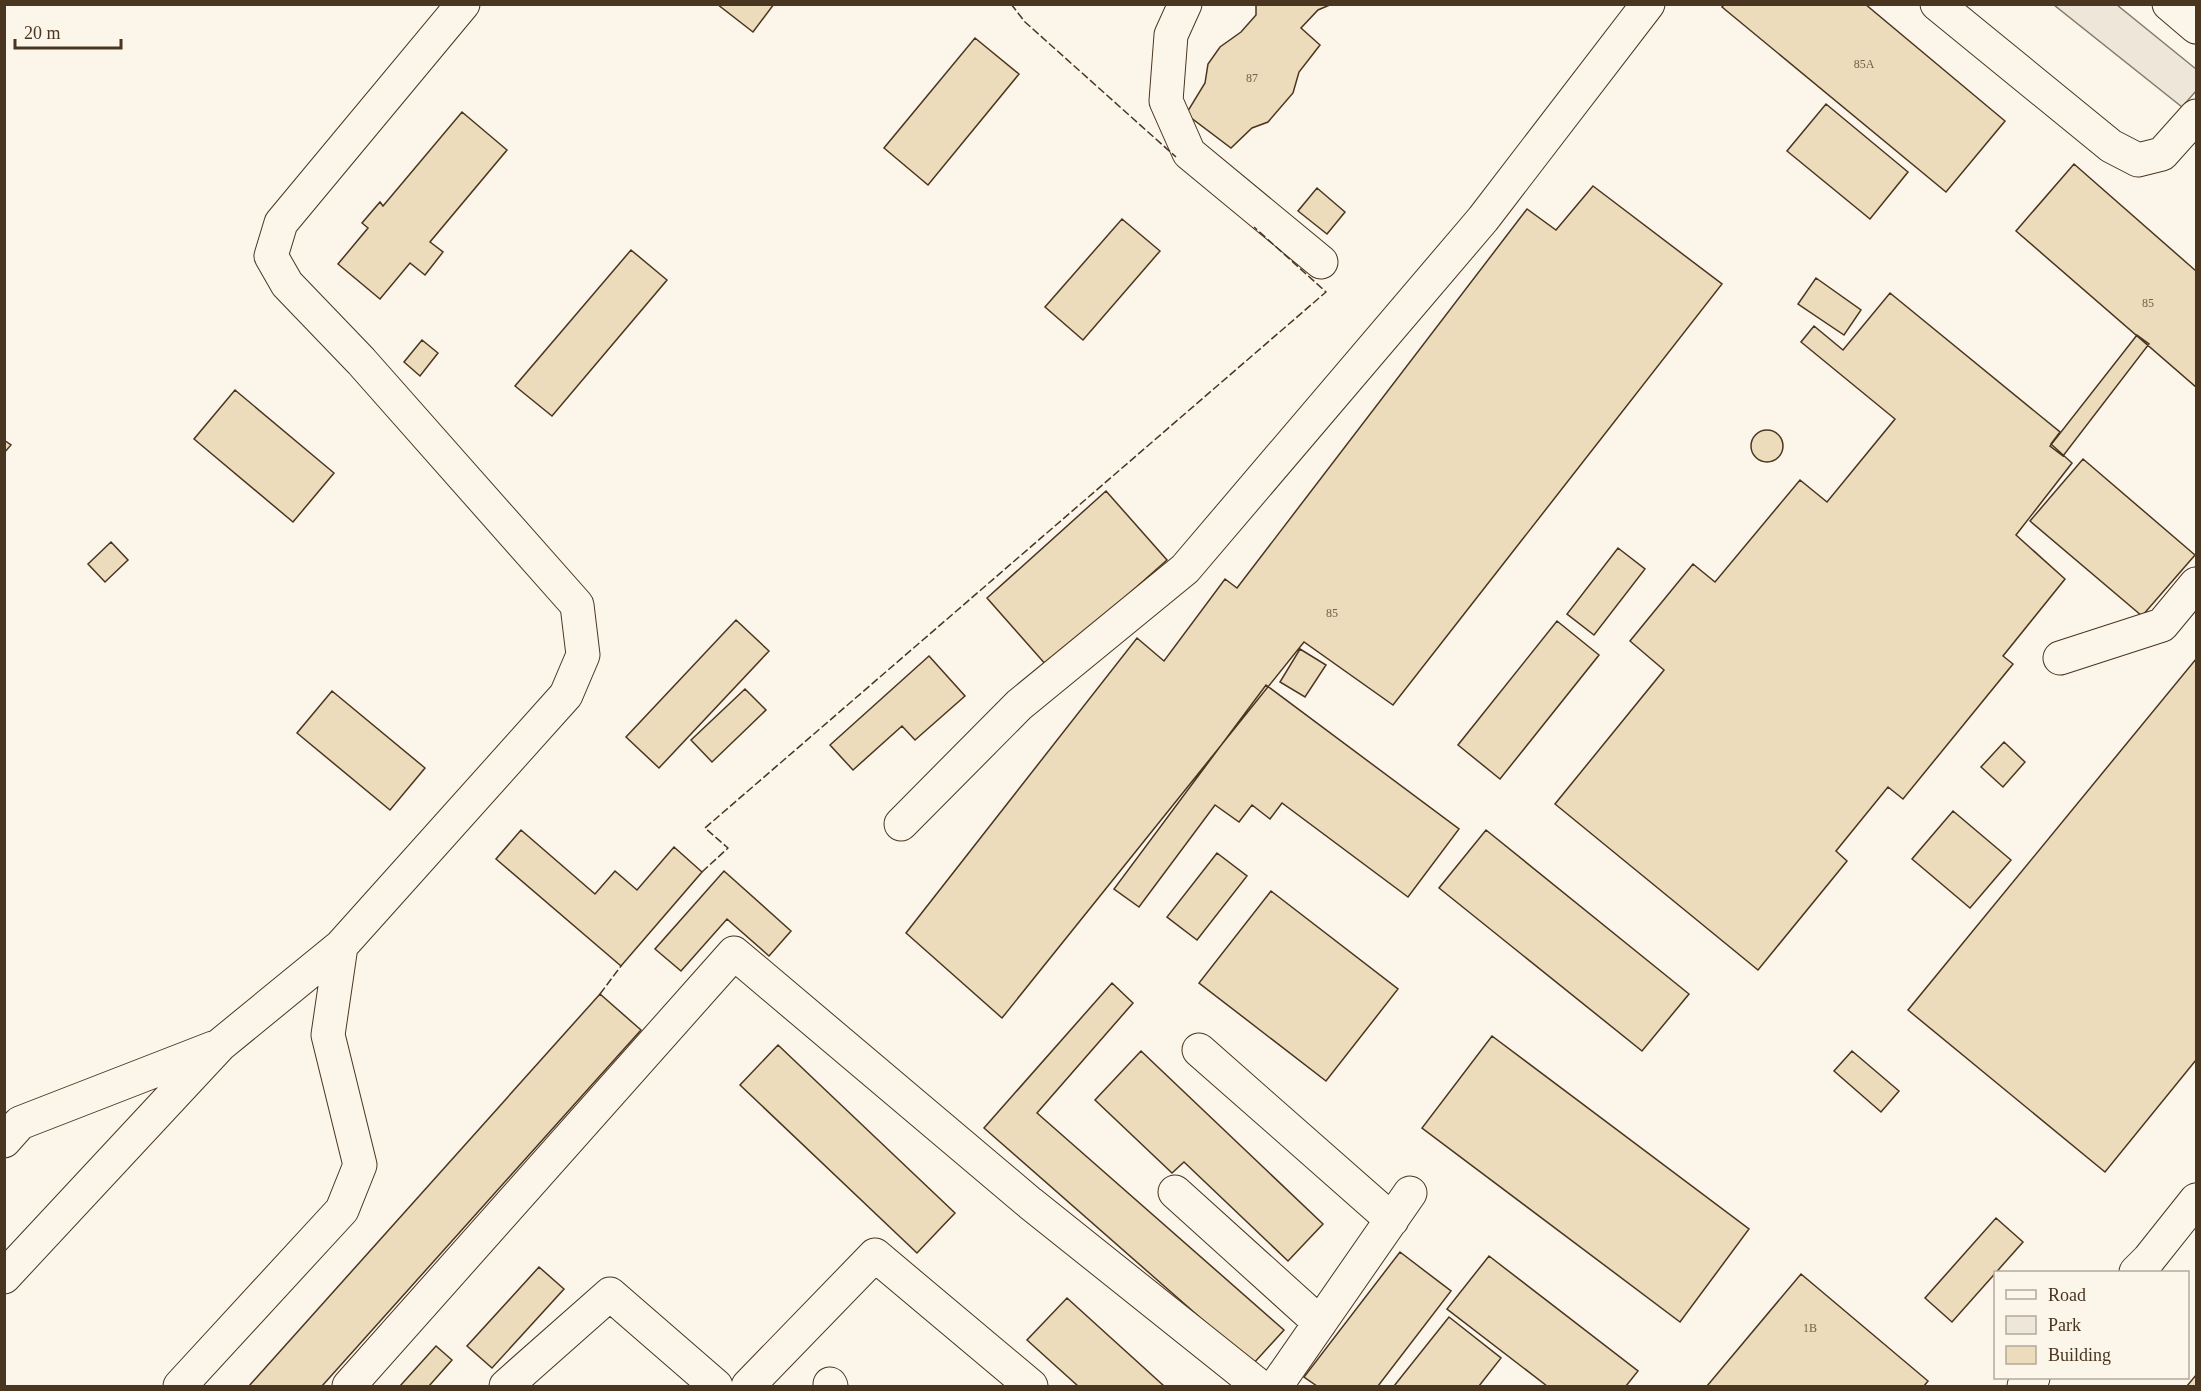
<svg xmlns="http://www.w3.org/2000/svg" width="2201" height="1391" font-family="Georgia,serif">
<rect width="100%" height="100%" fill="#fbf6e9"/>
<path fill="#ede6d9" stroke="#887966" stroke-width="1.5" d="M2054,5H2117L2196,69V91L2182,107Z"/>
<path fill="#ecdcbc" stroke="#4a3520" stroke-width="1.5" d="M717,4H774L753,32Z
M1256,4H1332L1318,10L1301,28L1320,45L1299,72L1293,93L1268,122L1252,128L1231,148L1186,114L1205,83L1208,64L1220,47L1241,32L1256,15Z
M1725,4H1865L2005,121L1946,192L1722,7Z
M975,38L1019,74L928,185L884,148Z
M1826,104L1908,172L1870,219L1787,151Z
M462,112L507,150L430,242L443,252L425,275L410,263L380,299L338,264L368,228L362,223L380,202L383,206Z
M2074,164L2196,271V387L2016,231Z
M1593,186L1722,284L1393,705L1304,642L1002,1018L906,933L1137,638L1164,661L1225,579L1237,588L1527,209L1556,230Z
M1317,188L1345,212L1327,234L1298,211Z
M1122,219L1160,251L1083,340L1045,307Z
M631,250L667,280L552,416L515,386Z
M1816,278L1861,310L1844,335L1798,304Z
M1890,293L2060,432L2051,444L2072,463L2016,535L2065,579L2003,656L2013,664L1903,799L1888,787L1836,851L1847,861L1758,970L1555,804L1664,670L1630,641L1693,564L1715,582L1800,480L1827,502L1895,419L1801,342L1814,326L1843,350Z
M2137,335L2149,344L2063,456L2050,446Z
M422,340L438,353L420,376L404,362Z
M235,390L334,473L293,522L194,439Z
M1751 446a16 16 0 1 1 32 0a16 16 0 1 1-32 0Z
M4,440L11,445L4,453Z
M2083,459L2195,555L2142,616L2030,521Z
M1106,491L1167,560L1047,666L987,598Z
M111,542L128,560L105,582L88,564Z
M1618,548L1645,569L1594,635L1567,614Z
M736,620L769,651L659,768L626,737Z
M1557,621L1599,655L1500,779L1458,745Z
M1300,649L1326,665L1305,697L1280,682Z
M929,656L965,696L915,740L902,726L853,770L830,745Z
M2196,659V1060L2105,1172L1908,1010Z
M1266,685L1459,829L1408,897L1282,803L1270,819L1252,805L1239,822L1215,805L1139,907L1114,889Z
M745,689L766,710L712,762L691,740Z
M332,691L425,768L390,810L297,733Z
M2004,742L2025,762L2003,787L1981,767Z
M1953,811L2011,860L1970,908L1912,859Z
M521,830L595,894L615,871L637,890L674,847L702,872L621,966L496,859Z
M1486,830L1689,994L1642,1051L1439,888Z
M1217,853L1247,876L1197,940L1167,917Z
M724,871L791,931L769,956L727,919L681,971L655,949Z
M1271,891L1398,989L1326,1081L1199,983Z
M1112,983L1133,1003L1037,1113L1284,1330L1253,1364L984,1128Z
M600,994L641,1030L322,1386H249Z
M1492,1036L1749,1229L1680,1322L1422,1128Z
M778,1045L955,1213L917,1253L740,1085Z
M1141,1051L1323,1224L1288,1261L1184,1162L1172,1173L1095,1100Z
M1852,1051L1899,1091L1881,1112L1834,1071Z
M1996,1218L2023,1242L1952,1322L1925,1298Z
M1400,1252L1451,1291L1378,1386H1317L1304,1377Z
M1489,1256L1638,1371L1626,1386H1547L1447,1309Z
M539,1267L564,1289L492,1368L467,1346Z
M1801,1274L1928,1381L1924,1386H1707Z
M1067,1298L1164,1386H1078L1027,1340Z
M1449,1317L1501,1358L1479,1386H1394Z
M436,1346L452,1360L429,1386H400Z
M2196,1375V1386H2187Z"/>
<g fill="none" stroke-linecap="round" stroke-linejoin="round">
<defs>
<path id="minor" d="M1185,4L1171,35L1166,101L1189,153L1321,262
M1937,4L2111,146L2138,160L2162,154L2196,116
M2060,658L2162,625L2196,584
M901,824L1019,705L1185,569L1483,219L1648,4
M1199,1050L1392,1220
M4,1141L20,1123L213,1048
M1175,1192L1320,1323
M2136,1272L2149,1259L2196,1200
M4,1277L220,1045L341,946L566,695L583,655L577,605L361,361L287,284L271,256L281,223L463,4
M830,1384L831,1386
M180,1386L342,1210L360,1165L328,1035L341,946
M349,1386L734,953L1030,1203L1259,1386
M506,1386L610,1294L716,1386
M748,1386L875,1255L1031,1386
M1276,1386L1410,1193
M2024,1386L2033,1378"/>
<path id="major" d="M2169,4L2196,27"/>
</defs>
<use href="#minor" stroke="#4a3520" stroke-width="35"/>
<use href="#major" stroke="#4a3520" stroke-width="35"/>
<use href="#minor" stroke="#fbf6e9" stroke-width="33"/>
<use href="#major" stroke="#fbf6e9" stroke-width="33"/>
<path stroke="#4a3520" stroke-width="1.5" stroke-dasharray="8 3" stroke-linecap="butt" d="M1011,4L1025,22L1176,157
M702,872L728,848L705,828L1326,292L1254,227
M600,994L621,966"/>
</g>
<g text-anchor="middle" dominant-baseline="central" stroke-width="4.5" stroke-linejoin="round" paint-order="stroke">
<g font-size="12" fill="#725f47">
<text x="1864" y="64">85А</text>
<text x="1252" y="78">87</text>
<text x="2148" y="303">85</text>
<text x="1332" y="613">85</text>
<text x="1810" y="1328">1В</text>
</g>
</g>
<rect width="2201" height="1391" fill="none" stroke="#4a3520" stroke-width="12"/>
<rect x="1994" y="1271" width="195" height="108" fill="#fbf6e9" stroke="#b4a999" stroke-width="1.5"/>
<rect x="2006" y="1290" width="30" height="9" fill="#fbf6e9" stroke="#b4a999" stroke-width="1.5"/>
<text x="2048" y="1301" font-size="18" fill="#4a3520">Road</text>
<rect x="2006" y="1316" width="30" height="18" fill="#ede6d9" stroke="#b4a999" stroke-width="1.5"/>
<text x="2048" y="1331" font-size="18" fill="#4a3520">Park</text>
<rect x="2006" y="1346" width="30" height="18" fill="#ecdcbc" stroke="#b4a999" stroke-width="1.5"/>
<text x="2048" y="1361" font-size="18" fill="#4a3520">Building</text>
<path d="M15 39v9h106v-9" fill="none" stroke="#4a3520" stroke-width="3"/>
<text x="24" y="39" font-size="18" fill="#4a3520" stroke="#fbf6e9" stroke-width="4.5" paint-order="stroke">20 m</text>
</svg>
